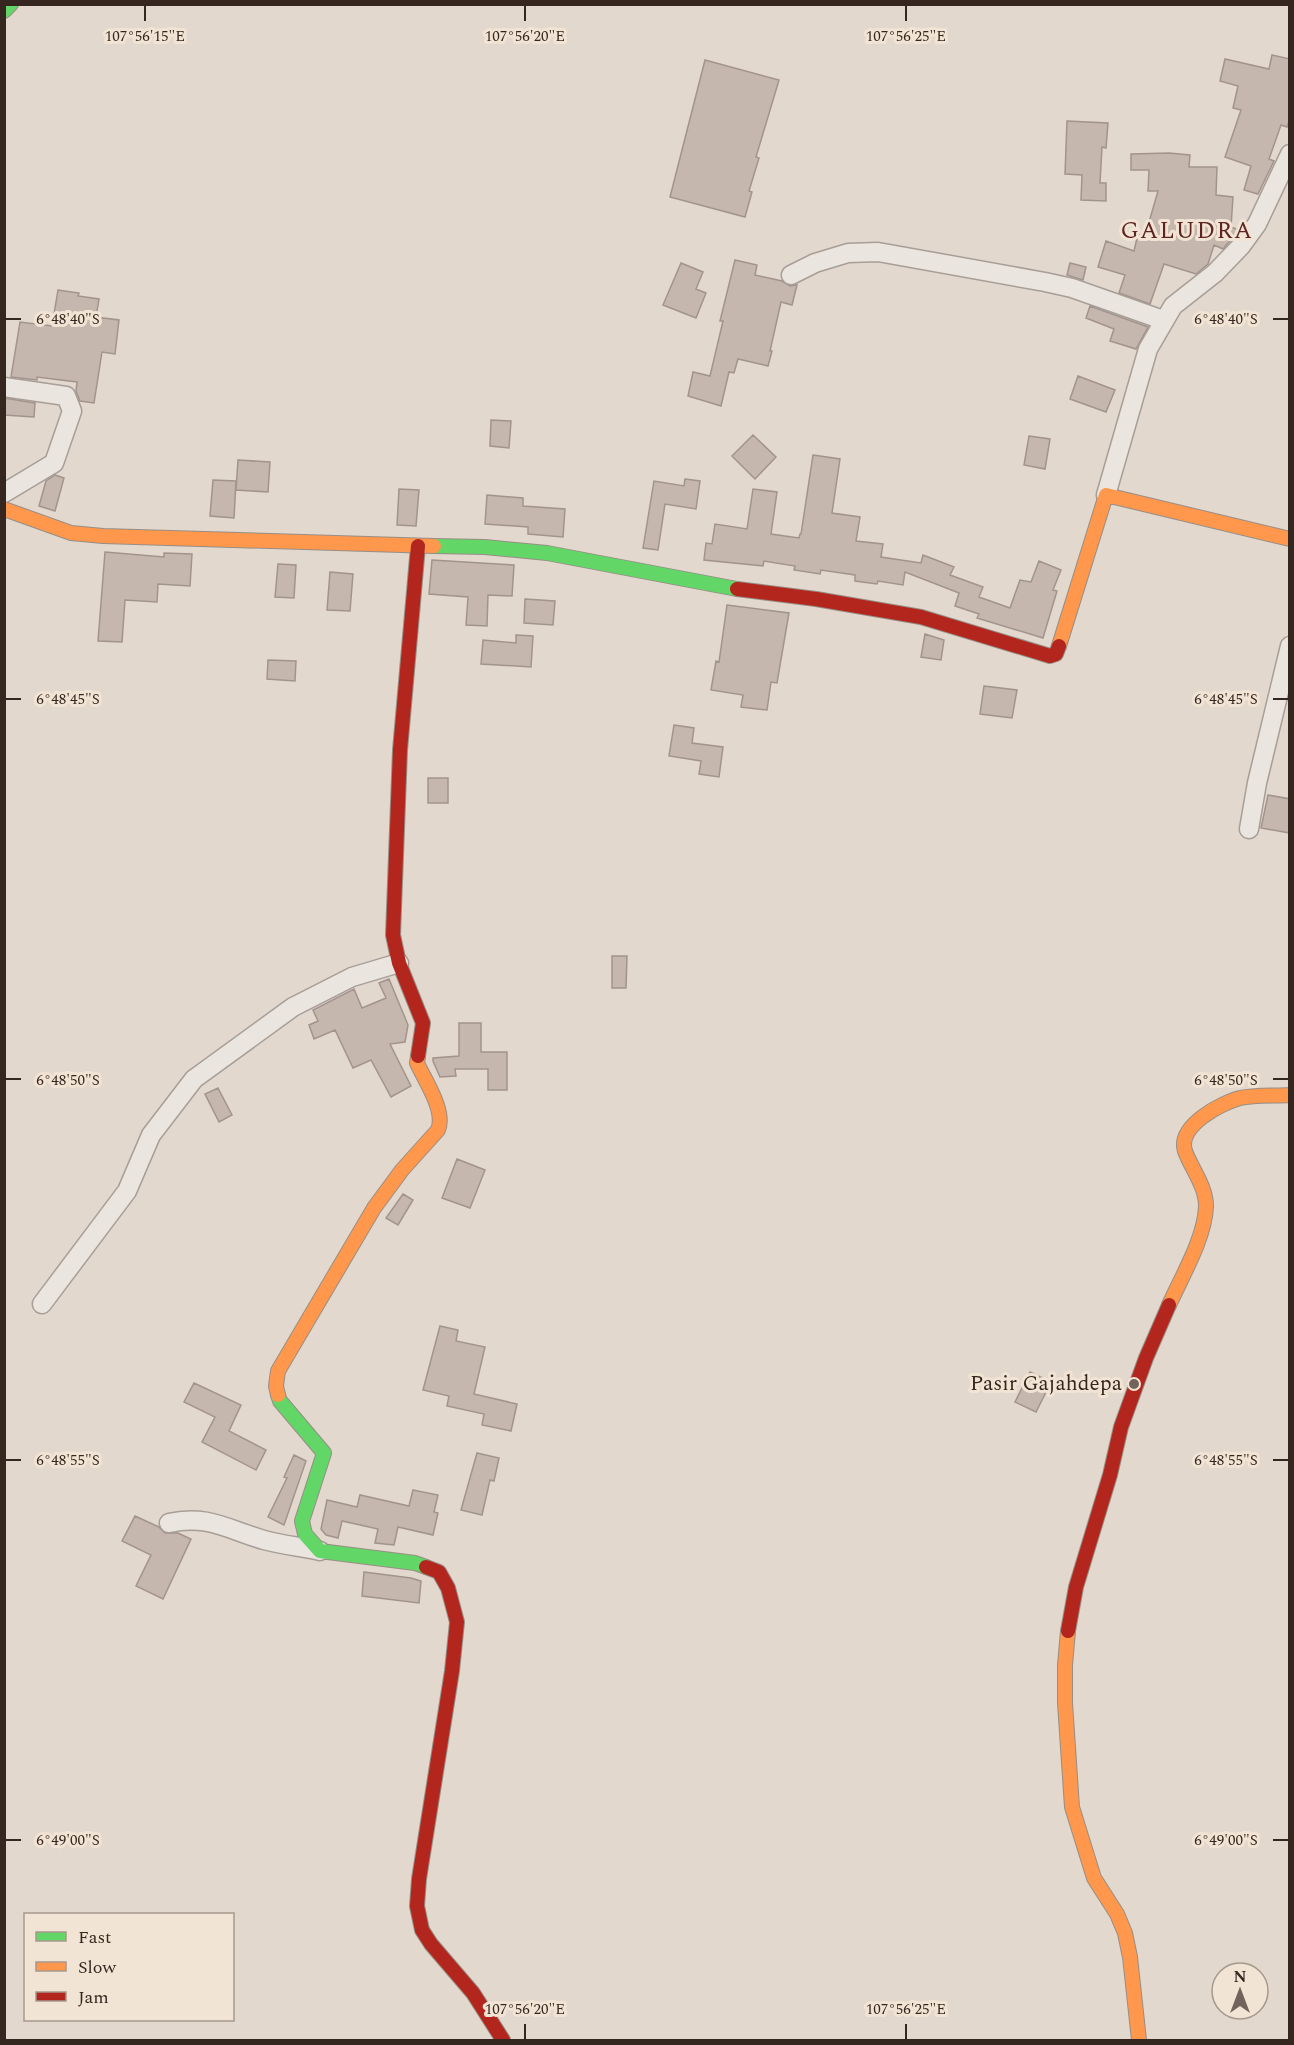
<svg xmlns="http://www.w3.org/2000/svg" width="1294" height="2045" font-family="Spectral,serif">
<rect width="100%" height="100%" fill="#e2d8cd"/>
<path fill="#c5b6ae" stroke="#a2948d" stroke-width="1.5" d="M1272,55L1290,59V119L1287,127L1281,125L1269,159L1274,161L1258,194L1244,190L1251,166L1225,157L1241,110L1233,108L1238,86L1220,81L1225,59L1269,69Z
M705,60L779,80L756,157L759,158L749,191L752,192L745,217L670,197Z
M1067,121L1108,123L1106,148L1102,147L1100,183H1106V201L1081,200L1082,175L1065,174Z
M1169,153L1190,155L1189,167H1217L1216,195L1233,197L1231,227L1239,230L1223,249L1214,245L1208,264L1196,274L1164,264L1150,304L1119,293L1125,275L1098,267L1106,241L1134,251L1138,234L1145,236L1158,191H1148L1149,170H1131V154Z
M735,260L757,265L755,275L782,281L790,286L797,285L792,305L781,302L770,351H772L768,366L738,359L734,373L729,372L721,406L688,396L693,372L710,376L723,321H720Z
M681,263L703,272L696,289L706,293L696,318L663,305Z
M1070,263L1086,267L1083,280L1067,275Z
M58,290L79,293L78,296L99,299L96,317L119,320L115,354L102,352L94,403L80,401L76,391L77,382L37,377V380L11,377L20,322L52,326Z
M1090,306L1148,327L1136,349L1110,341L1114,329L1086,318Z
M1078,376L1115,390L1106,412L1070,399Z
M4,398L35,403L34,417L4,415Z
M491,420L511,421L509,448L490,446Z
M753,435L776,457L755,479L732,456Z
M1029,436L1050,439L1045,469L1024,465Z
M813,455L840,459L832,513L860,517L856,541L883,544L881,557L921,563L923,555L954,567L950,575L983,587L979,597L1010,608L1020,580L1031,582L1039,561L1061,570L1053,590L1057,591L1043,638L977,618L979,614L955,606L959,593L905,572L903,585L878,581L877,584L855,581V575L821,570L820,574L794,570L795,566L764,561L763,566L704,560L706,543L712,544L715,524L747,529L753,489L777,492L771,534L799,538L800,534H801Z
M238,460L270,462L268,492L236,490Z
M55,475L64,478L55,511L39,506L46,481Z
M685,479L700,481L696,509L665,504L658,550L643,548L654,481L684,486Z
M213,480L236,481L234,518L210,516Z
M399,489L419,490L416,526L397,525Z
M487,495L523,498V506L565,509L563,537L528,534V527L485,524Z
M105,552L164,557V553L192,554L190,586L158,584L157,602L125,600L122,642L98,641Z
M432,560L514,565L512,596L488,595L487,626L466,625L468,597L429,594Z
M278,564L296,565L294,598L275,597Z
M330,572L353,574L350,611L327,610Z
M525,599L555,601L553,625L524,623Z
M727,605L789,613L777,683L771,682L767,710L741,707L743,695L711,690L716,661L719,662Z
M925,634L944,640L941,660L921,657Z
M516,635L533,636L531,667L481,664L483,640L516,643Z
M268,660L296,661L295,681L267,679Z
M984,686L1017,690L1012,718L980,714Z
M674,725L694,728L692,743L723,747L719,777L699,774L701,761L669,756Z
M428,778H448V803H428Z
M1268,795L1290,799V833L1261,828Z
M612,956H627L626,988H612Z
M389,979L408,1025L405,1042L390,1044L411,1086L391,1097L371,1060L353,1068L335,1030L314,1039L309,1025L318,1021L313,1010L354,989L362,1008L386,998L379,983Z
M459,1023H481V1052H507V1090H488V1069H455L456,1076L440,1077L433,1061V1058L459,1056Z
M218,1088L232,1115L219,1122L205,1094Z
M457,1159L485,1170L470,1208L442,1198Z
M403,1194L413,1200L398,1225L386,1218Z
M440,1326L458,1330L456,1341L485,1347L474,1394L517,1404L511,1431L482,1425L484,1414L447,1406L449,1396L423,1390Z
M1030,1372L1051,1382L1036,1412L1015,1402Z
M194,1383L241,1405L229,1431L266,1450L256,1470L202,1442L215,1417L184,1402Z
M477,1453L499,1458L494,1481L490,1480L482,1515L461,1510Z
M294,1455L306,1461L284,1525L268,1517L287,1478L284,1477Z
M413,1490L438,1495L434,1512L438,1513L433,1535L398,1527L394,1545L375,1543L378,1529L342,1521L338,1538L326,1535L321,1529L327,1500L357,1507L360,1495L409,1506Z
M135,1516L159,1527L165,1533H178L191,1539L163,1599L136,1586L151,1555L122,1541Z
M364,1572L411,1578L421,1581L419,1603L362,1596Z"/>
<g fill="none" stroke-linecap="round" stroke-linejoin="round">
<defs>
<path id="street" d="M791,275L815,263L848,253L878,252L1045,282L1072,288L1163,320
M4,387L66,396L72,411L54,463L4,493
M1106,495L1148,349L1173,306L1215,273L1241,246L1257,224L1290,154
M1249,829L1257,783L1290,646
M42,1304L127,1191L151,1135L194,1079L293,1007L352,977L399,963
M169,1523C207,1514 229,1530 264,1540C282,1545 302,1547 320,1551"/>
<path id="fast" d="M4,11L11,4
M434,546L485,547L547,553L737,589
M278,1395L280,1401L324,1453L302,1521L305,1534L320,1551L415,1563L426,1567"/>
<path id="slow" d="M4,509L71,533L103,536L434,546
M1059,646L1106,495L1290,539
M1169,1305C1182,1276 1205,1238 1206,1206C1206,1186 1191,1168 1185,1151C1177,1126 1221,1103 1240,1098C1255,1095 1274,1096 1290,1095
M278,1395L276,1386L278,1371L374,1208L402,1170L438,1130C446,1111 425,1081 417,1063L418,1056
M1068,1631L1065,1665V1703L1072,1807L1094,1878L1117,1914L1125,1933L1130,1957L1139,2040"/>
<path id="jam" d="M418,546L400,750L393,935L399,963L423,1023L418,1056
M737,589L816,599L921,617L1050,656L1056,654L1059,646
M426,1567L439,1572L448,1588L457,1622L452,1671L419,1879L417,1906L422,1930L431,1944L473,1993L503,2040
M1068,1631L1076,1587L1110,1475L1121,1427L1146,1358L1169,1305"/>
</defs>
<use href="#street" stroke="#a79e97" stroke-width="21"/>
<use href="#fast" stroke="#978e86" stroke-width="16"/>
<use href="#slow" stroke="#978e86" stroke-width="16"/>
<use href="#jam" stroke="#978e86" stroke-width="16"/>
<use href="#street" stroke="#eae5df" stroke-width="18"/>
<use href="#fast" stroke="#63d668" stroke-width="14"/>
<use href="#slow" stroke="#ff974d" stroke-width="14"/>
<use href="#jam" stroke="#b3261e" stroke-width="14"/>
</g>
<path fill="none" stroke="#35261f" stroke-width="2" d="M145,6V21M525,6V21M906,6V21M6,319H21M1273,319H1288M6,699H21M1273,699H1288M6,1079H21M1273,1079H1288M6,1460H21M1273,1460H1288M6,1840H21M1273,1840H1288M525,2024V2039M906,2024V2039"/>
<circle fill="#72645c" stroke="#f2e4d4" stroke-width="2" cx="1134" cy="1384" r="6"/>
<g text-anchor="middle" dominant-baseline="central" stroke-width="6" stroke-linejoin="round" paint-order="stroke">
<g font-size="21" fill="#35261f" stroke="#f2e4d4" text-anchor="end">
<text x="1122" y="1384">Pasir Gajahdepa</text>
</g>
<g font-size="24" letter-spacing="1.5" fill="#5e2422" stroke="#f2e4d4">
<text x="1187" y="231">GALUDRA</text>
</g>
</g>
<g font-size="15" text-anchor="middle" fill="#35261f" stroke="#f2e4d4" stroke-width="6" stroke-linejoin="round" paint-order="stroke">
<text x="145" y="41">107°56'15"E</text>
<text x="525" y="41">107°56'20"E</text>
<text x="906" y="41">107°56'25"E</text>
<text x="68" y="324">6°48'40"S</text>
<text x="1226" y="324">6°48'40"S</text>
<text x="68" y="704">6°48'45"S</text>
<text x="1226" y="704">6°48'45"S</text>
<text x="68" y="1085">6°48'50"S</text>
<text x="1226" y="1085">6°48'50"S</text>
<text x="68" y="1465">6°48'55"S</text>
<text x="1226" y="1465">6°48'55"S</text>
<text x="68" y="1845">6°49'00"S</text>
<text x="1226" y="1845">6°49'00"S</text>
<text x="525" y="2014">107°56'20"E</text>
<text x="906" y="2014">107°56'25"E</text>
</g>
<rect width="1294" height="2045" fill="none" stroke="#35261f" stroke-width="12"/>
<rect x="24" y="1913" width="210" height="108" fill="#f2e4d4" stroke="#a6988c" stroke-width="1.5"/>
<rect x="36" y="1932" width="30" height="9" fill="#63d668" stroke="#a6988c" stroke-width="1.5"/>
<text x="78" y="1943" font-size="18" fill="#35261f">Fast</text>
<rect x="36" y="1962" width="30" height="9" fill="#ff974d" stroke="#a6988c" stroke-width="1.5"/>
<text x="78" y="1973" font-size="18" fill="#35261f">Slow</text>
<rect x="36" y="1992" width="30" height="9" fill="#b3261e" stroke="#a6988c" stroke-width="1.5"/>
<text x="78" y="2003" font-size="18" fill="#35261f">Jam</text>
<g transform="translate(1240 1991)"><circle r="28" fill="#f2e4d4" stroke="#a6988c" stroke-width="1.5"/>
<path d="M0-4.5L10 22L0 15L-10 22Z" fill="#72645c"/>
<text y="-9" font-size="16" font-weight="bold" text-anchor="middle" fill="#35261f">N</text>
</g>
</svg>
